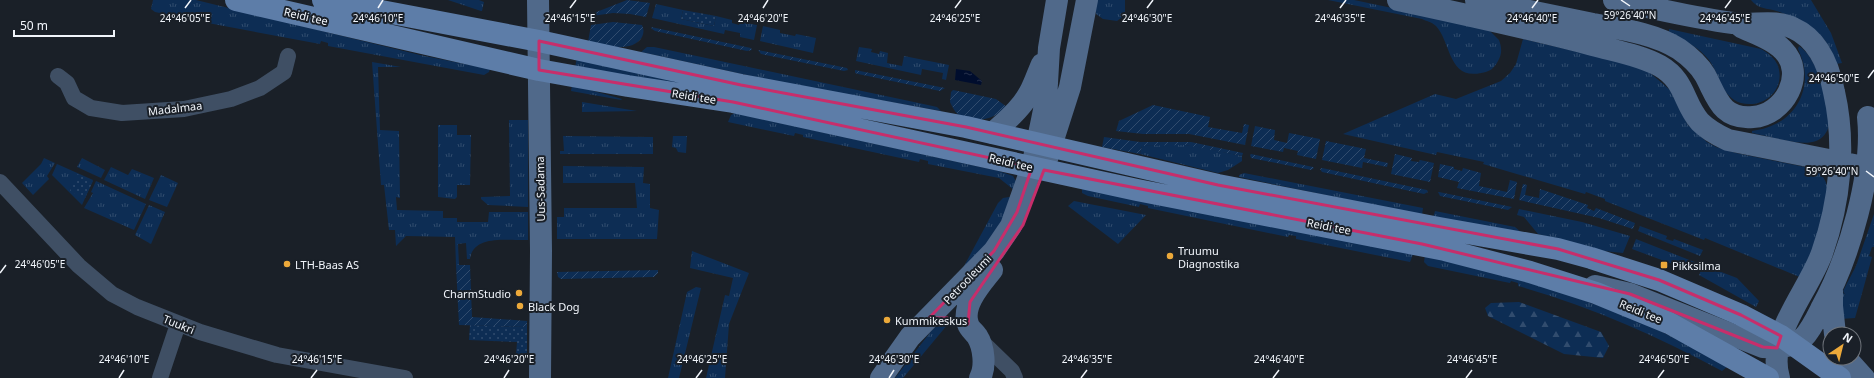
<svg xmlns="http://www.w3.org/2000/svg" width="1874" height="378" font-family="'Noto Sans',sans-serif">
<defs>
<pattern id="grass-tufts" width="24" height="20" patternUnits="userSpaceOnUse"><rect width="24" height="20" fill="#0d2d54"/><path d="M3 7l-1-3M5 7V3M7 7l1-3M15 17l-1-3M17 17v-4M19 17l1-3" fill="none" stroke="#314c6e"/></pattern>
<pattern id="forest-firs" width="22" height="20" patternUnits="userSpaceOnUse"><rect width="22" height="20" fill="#0d2d54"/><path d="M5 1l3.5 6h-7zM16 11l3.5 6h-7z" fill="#314c6e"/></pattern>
<pattern id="park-dots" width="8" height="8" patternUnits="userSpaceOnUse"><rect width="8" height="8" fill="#0d2d54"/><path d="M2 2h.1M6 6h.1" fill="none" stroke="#314c6e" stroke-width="1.8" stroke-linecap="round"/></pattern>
<pattern id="garden-furrows" width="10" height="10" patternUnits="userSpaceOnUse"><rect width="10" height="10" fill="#0d2d54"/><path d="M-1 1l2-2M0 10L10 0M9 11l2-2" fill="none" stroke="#314c6e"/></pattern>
<pattern id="water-ripples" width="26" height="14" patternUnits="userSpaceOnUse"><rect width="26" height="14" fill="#000d2d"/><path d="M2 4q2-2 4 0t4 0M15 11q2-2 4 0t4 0" fill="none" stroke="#26314c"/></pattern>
</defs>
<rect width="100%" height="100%" fill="#1a2028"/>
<path fill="url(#grass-tufts)" d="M153,0H196L420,55L490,69L489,72L484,75L328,46V43L321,41L320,44L208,23V20L201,19L200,21L155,12L151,9Z
M448,0H479L484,2L482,11H481Z
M1096,0H1125V15L1117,21L1103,19L1096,14Z
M1328,0H1354L1487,28L1499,40C1502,48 1502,54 1498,61C1494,69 1489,72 1481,73C1448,80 1451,42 1436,26C1432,22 1426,21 1422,19Z
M1751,0H1811L1831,33L1842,63L1836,64C1834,59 1832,52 1829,47C1820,29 1792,15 1773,10C1763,8 1758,8 1751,0Z
M656,4L683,10L681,19L714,26L716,16L732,20V23L739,25L740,22L757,25L754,40L740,37V33L725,30L724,34L652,18Z
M763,26L780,30V33L795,36L796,34L816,38L813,53L760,41Z
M1669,29L1761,49C1768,53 1775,58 1778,66C1786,90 1763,109 1741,103C1721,97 1720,75 1709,60C1699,47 1684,40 1669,34Z
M1523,39L1626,63L1649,72L1670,90L1688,125L1707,142L1716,147L1736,153L1810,168C1820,171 1825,178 1828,188L1821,227L1802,278L1705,238L1704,240L1605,201V199L1586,192L1585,194L1483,164L1484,162L1437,152L1436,155L1343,134L1435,94L1456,99L1501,81L1510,73L1516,64Z
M1799,46C1818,58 1831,104 1829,125C1828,132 1822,139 1816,141C1801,147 1768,136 1752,133V131C1795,126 1817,88 1798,49Z
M647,47H654L928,105L937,107L941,111L783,83L641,52Z
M859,47L872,49L871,52L879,54L880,51L888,53L887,63L902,66L904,56L949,65L946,80L942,79L943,73L922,69L921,75L856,61Z
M577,57L680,81V85L575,68Z
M372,62L401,67H378L380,130L399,131L400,198L396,197L397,210L443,211V218H457V222H488L489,212H528V240C509,241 473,234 470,259H467L466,243L458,244L459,265H456L455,237L406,236L396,246L395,230H389L384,185H381Z
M572,85L622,99L621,100L571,91Z
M582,102L637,111L582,112Z
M735,113L999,171L1013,176L1017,183L1014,190L999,178L928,164V161L920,159L919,162L803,137V135L795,133L794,136L728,122L731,115Z
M509,120H528V207L488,205L481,199V197L510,196Z
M438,125H457V135H471L470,185H457V197L455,199L438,197Z
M563,136L653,137V154H560V151H564Z
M673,136H687L686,153L678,152L676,148L672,147Z
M1177,144L1194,146L1242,156V161L1228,170L1218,173L1140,154L1142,146Z
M44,158L55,163L47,176L49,179L33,195L22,183L41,164Z
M82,158L105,170L101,178L77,167Z
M57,164L93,180L82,205L52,175Z
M563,166L644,167L643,183L650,184V208L659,210L657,239H557V217H564V208H637L635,183H563Z
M111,167L128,175L132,169L154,178L145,199L104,180Z
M1244,173L1423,208L1422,215L1239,177V175Z
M161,175L178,183L167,207L149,200Z
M96,181L146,204L134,230L84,208L93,193L91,192Z
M1082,188L1414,252L1410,262L1296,239V236L1289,235L1288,237L1148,208V206L1140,204L1139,207L1088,196L1082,193Z
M1009,197L1013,198L1009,221L963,268L998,203L1003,198Z
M1074,201L1146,215L1118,244L1068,206Z
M149,205L165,212L151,244L135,235Z
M1519,209L1582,222L1630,236L1623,253L1603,251L1538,234L1524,217L1517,215Z
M1435,211L1515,227L1521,232L1433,218Z
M1874,214V247H1872L1869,256L1872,257L1861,297L1847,299L1861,297L1855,318L1840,319L1842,291L1846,296L1843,291L1856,266Z
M1640,226L1667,236L1666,239L1673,241L1674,239L1703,250L1700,256L1638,231Z
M1636,239L1697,263L1694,272L1632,249Z
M692,251L749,273L729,324L725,378H706L725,295L729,296L733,278L690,268Z
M1425,255C1496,271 1568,292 1636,320C1668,334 1698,350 1728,366L1722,371C1657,336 1590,306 1518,286V283L1511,281L1510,283L1428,266L1424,262Z
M1703,265L1737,278L1759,301L1756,307L1699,275Z
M696,287L701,288L679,378H668L687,292Z
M948,324L903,378H895L932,330L937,326Z"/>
<path fill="url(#forest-firs)" d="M1519,302L1601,332L1609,346L1603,358L1564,354L1488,316L1485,308L1491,303Z"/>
<path fill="url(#park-dots)" d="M683,10L716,16L714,26L681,19Z
M77,174L93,181L85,198L70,191Z
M470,325L527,327V355L516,354L517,342L469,340Z"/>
<path fill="url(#garden-furrows)" d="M627,0L650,3L646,17L630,14L613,13L592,16L594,13Z
M613,22L642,25C644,29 644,33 642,37C632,54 602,45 588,42L591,25Z
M651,27L751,48L752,50L747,51L655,31L652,29Z
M758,50L847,68L848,70L844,71L761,54Z
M855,70L945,88L940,91L858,74L855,73Z
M953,90L996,99L1007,107C995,119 976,124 959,115C955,113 952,106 950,102L951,92Z
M1153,105L1210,117L1208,127L1242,133L1244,124L1249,125L1245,145L1189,134H1143L1116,131L1119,121Z
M1255,126L1275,130L1274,140L1287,143L1289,133L1320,139L1316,159L1297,155L1298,151L1284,148L1283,152L1251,146Z
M1104,137L1140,142H1191L1243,153L1242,156L1185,145L1142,146L1140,154L1102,147Z
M1326,141L1366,149L1364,158L1388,163L1387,167L1363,162L1362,168L1322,160Z
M1251,154L1313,167L1314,168L1311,170L1251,158L1250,155Z
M1395,154L1412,158L1411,161L1419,162L1420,160L1434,163L1430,182L1391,174Z
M1440,164L1454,167V169L1462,171L1463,168L1481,173L1479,186L1507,192L1510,180L1517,182L1514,199L1457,188L1459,182L1438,177Z
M1322,168L1427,190L1428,192L1424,194L1322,172L1320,169Z
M1523,184L1527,185L1525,195L1539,198L1540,189L1588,205L1587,208L1594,211L1596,208L1635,223L1633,229L1599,218L1519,200Z
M1438,192H1439L1512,207L1508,210L1440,196Z
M456,265H470L472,317L527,321V327L459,325Z
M658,270V273L654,277L561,279L558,277L557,272Z"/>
<path fill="url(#water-ripples)" d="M956,69L970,71L982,81L981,85L955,80Z"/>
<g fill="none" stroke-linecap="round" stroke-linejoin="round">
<path stroke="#3f4f64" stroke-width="16" d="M58,76L67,83L74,98L91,108L122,113L184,109L231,99L260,88L284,72L288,56
M0,182L79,266L112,294L137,307L200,332L277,355L405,378
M978,338L1012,371L1015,378
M160,378L178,324"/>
<path stroke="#50698a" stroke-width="22" d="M538,0L541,251L540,378
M1398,0C1463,14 1529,28 1593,45C1615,51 1640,55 1660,66C1686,81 1683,103 1700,122C1708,130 1717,135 1728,140L1854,165
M1476,0C1515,8 1554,16 1593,24C1621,29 1654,33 1679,49C1689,56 1699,65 1705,75C1717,97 1721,120 1753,117C1784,115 1807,74 1783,50C1773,39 1754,33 1741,27
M1614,0C1654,8 1694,18 1733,23C1752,26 1776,19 1793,28C1818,39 1829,66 1834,92C1846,144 1840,202 1822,253C1808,292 1766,336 1779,378
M993,133C1007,120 1022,108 1031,90C1035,82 1038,73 1042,64
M1045,165L1070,87L1087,0
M1595,286L1630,294L1763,347C1777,348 1791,348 1803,338C1811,330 1817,317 1822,307C1849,258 1874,173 1868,117
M1832,291V306L1835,334
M1846,358L1864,378
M881,378L910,337L994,251L1011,226L1032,167L1042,120L1046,100L1049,48L1057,0
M980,378C986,367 984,347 977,336C974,332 969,328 968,324C961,305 982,283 992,270"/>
<path stroke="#5d7da8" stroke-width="22" d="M236,0L539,70L628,86L733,102L1137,190L1445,250L1530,272L1596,293L1669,323L1768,378
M323,0L539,41L741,85L966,127L1218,185L1439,228L1558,249L1591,258L1659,280L1741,315L1781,336L1840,378"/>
</g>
<path fill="none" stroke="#c72e6b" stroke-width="3" stroke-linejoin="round" d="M539,41L741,85L966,127L1218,185L1558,249L1659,280L1741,315L1781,336L1777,348L1763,347L1630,294L1422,244L1044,170L1023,225L970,302L968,324L947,318H929L994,251L1017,212L1032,167L733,102L539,70Z"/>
<path fill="none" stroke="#f1f5fb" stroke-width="1.5" d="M1621,0L1630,6M185,8L191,0M378,8L383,0M570,8L576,0M763,8L768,0M955,8L961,0M1147,8L1153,0M1340,8L1346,0M1532,8L1538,0M1725,8L1731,0M1868,78L1874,70M1866,171L1874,177M0,273L6,265M119,378L124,370M311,378L317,370M504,378L509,370M696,378L702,370M889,378L894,370M1081,378L1087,370M1273,378L1279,370M1466,378L1472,370M1658,378L1664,370"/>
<g fill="#eca93a" stroke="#1a2028" stroke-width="1.5">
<circle cx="1170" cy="256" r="4"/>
<circle cx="287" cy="264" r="4"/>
<rect x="1660" y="261" width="8" height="8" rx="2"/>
<circle cx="519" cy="293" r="4"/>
<circle cx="520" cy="306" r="4"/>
<circle cx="887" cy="320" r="4"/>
</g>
<g text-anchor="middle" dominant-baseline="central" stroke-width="4" stroke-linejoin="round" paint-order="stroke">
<g font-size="11" fill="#f1f5fb" stroke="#1a2028">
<text transform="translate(306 16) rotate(13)">Reidi tee</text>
<text transform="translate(694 96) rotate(9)">Reidi tee</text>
<text transform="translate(175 108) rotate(-7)">Madalmaa</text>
<text transform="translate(1011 162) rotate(13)">Reidi tee</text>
<text transform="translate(540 189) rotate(-91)">Uus-Sadama</text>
<text transform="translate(1329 226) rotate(11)">Reidi tee</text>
<text transform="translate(967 279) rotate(-46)">Petrooleumi</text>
<text transform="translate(1641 311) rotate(22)">Reidi tee</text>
<text transform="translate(179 324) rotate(22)">Tuukri</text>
</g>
<g font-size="11" fill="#f1f5fb" stroke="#1a2028" text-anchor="start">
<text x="1178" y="250">Truumu<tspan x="1178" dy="13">Diagnostika</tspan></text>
<text x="295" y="264">LTH-Baas AS</text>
<text x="1672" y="265">Pikksilma</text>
<text x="511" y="293" text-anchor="end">CharmStudio</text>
<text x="528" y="306">Black Dog</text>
<text x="895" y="320">Kummikeskus</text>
</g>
</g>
<g font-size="10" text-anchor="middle" fill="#f1f5fb" stroke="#1a2028" stroke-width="4" stroke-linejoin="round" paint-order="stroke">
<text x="1630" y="19">59°26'40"N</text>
<text x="185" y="22">24°46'05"E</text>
<text x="378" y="22">24°46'10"E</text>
<text x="570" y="22">24°46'15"E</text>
<text x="763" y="22">24°46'20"E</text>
<text x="955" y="22">24°46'25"E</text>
<text x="1147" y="22">24°46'30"E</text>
<text x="1340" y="22">24°46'35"E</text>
<text x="1532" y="22">24°46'40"E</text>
<text x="1725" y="22">24°46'45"E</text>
<text x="1834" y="82">24°46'50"E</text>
<text x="1832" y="175">59°26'40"N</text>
<text x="40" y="268">24°46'05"E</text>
<text x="124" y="363">24°46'10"E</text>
<text x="317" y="363">24°46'15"E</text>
<text x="509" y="363">24°46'20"E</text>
<text x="702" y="363">24°46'25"E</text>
<text x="894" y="363">24°46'30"E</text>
<text x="1087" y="363">24°46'35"E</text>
<text x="1279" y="363">24°46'40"E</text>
<text x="1472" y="363">24°46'45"E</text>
<text x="1664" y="363">24°46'50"E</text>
</g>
<g transform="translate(1842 346) rotate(35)"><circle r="19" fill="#1a2028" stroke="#70757c"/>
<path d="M0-3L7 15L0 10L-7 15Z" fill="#eca93a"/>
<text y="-6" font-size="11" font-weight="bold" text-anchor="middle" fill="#f1f5fb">N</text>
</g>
<path d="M14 30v6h100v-6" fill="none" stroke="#f1f5fb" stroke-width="2"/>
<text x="20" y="30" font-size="12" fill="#f1f5fb" stroke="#1a2028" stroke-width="3" paint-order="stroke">50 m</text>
</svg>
